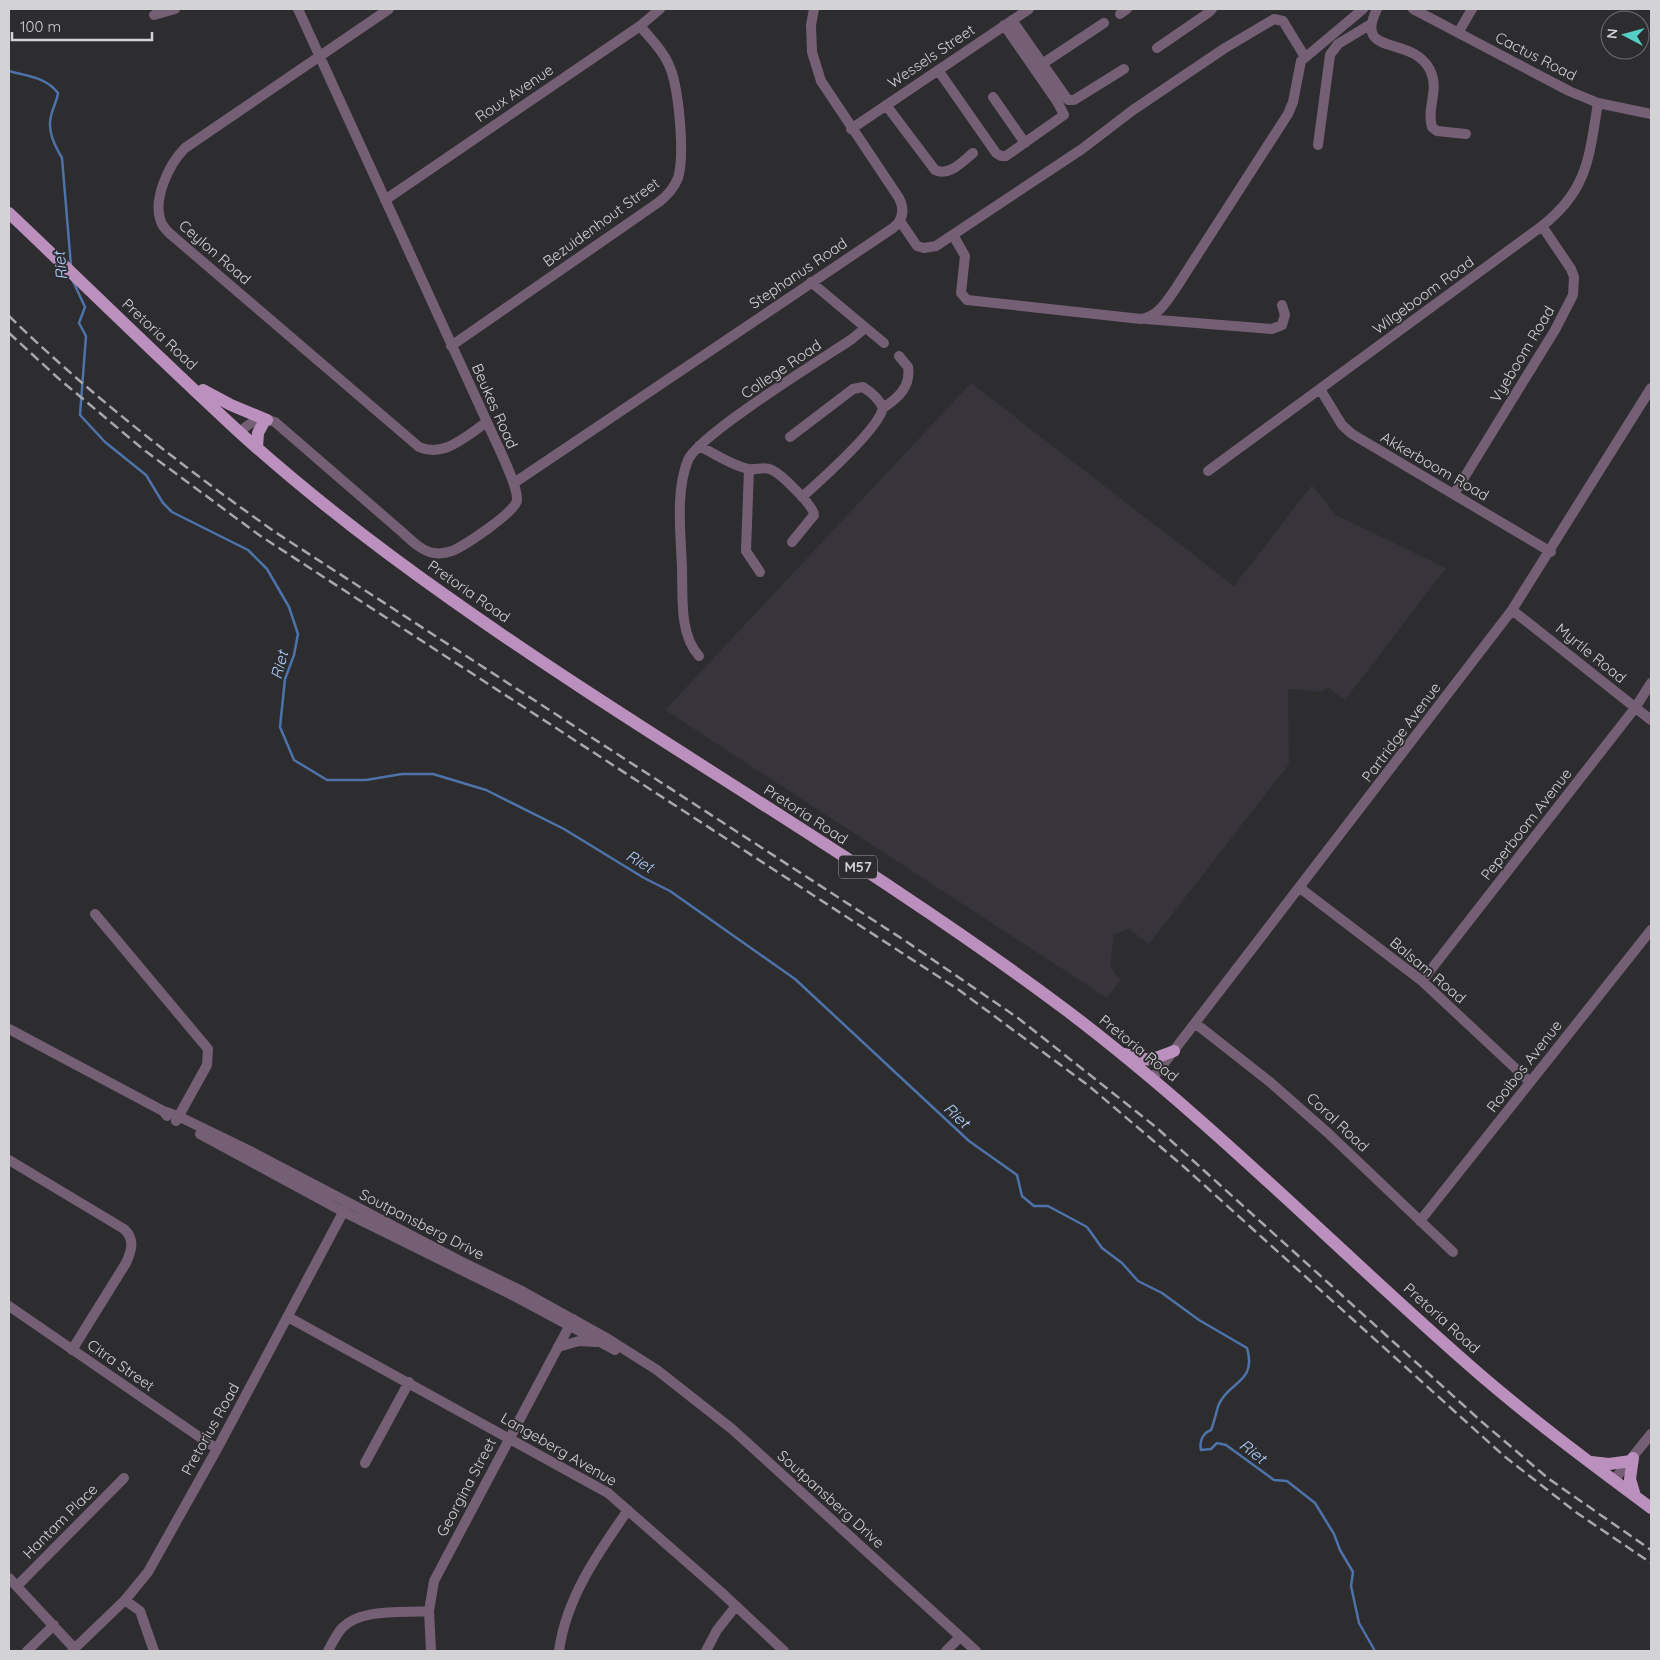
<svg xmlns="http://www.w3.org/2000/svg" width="1660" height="1660" font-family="Quicksand,sans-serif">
<rect width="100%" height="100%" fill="#2d2c2f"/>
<path fill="#37343c" d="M971,383L1234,586L1312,485L1336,515L1446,568L1345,700L1327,687L1322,692L1288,689L1289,764L1149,944L1129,929L1114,934L1110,965L1120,981L1107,998L665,710Z"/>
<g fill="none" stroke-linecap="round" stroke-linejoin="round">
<path stroke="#4d73aa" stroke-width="2.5" d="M9,71C27,76 46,77 58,93C57,101 53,107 51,116C47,131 55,146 62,158L71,266
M72,279L85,307L79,323L86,336L80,415L105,442L146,475L163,503L172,512L248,550L267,569L289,607L298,634L294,655L285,679L280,727L294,760L327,780H366L402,774H433L486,790L564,829L644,878L670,891L795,979L969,1141L1017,1175L1022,1196L1034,1206H1048L1087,1227L1102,1248L1122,1263L1138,1281L1162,1293L1199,1320L1247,1348C1257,1383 1229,1381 1219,1404C1216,1412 1215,1420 1211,1430C1203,1433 1199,1441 1201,1450L1211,1449L1217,1443L1226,1445L1274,1480L1287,1481L1315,1503L1334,1534L1340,1550L1353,1572L1351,1586L1359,1623L1375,1651"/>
<path stroke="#755f75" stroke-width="10" d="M389,9L185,148C169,164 151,201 162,224C165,230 170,234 175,238L419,447C444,458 466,436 487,422
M1377,9C1353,58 1412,34 1430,70C1440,90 1426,108 1432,127L1437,131L1466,134
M1413,9L1569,91L1598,103L1651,114
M1120,14L1127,9
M154,15L175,9
M1012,20L1068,100H1074L1124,69
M1458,33L1472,9
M1157,48L1208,13L1212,9
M1042,64L1104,23
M938,70L996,153L1001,156H1006L1064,115L1058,103L1004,25
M993,97L1025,143
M886,105L935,170C949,177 963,161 973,153
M851,129L1029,9
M1318,145L1330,55L1338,44L1371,24
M385,200L640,26L660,9
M900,221L917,246L924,248L936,246L1082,149L1133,110L1225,48L1274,19L1283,21L1305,57
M953,235L965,256L961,293L967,300L1141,319C1158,317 1167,301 1176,288L1288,114L1293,102L1301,61L1363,9
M811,282L884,343
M1146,319L1272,329L1282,325L1285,315L1282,305
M451,346L659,202C668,195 674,188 678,178C685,155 679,84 668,63C662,49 649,37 640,26
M1320,389L1342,425L1352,434L1551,552
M883,408C898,398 911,387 908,367L899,356
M240,432C250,422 261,416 275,422L402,532C411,540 421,551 434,553C440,554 446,553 452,551C464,546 516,512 517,500C518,484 494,439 487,422L298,9
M790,437L853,389L863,387C871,392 879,399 883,408C878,430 820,481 802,497
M699,446C714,453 732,466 749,469C757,470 764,466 772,470C781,474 814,506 814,515L792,542
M749,469L746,551L760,572
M1208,471L1542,226C1588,190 1589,157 1598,103
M514,483L893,228C903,220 905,210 899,198L821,81L812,52L811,25L814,9
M1454,494L1555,330L1573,295L1574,277L1571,269L1542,226
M1512,610L1651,720
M699,656C679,634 683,597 682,569C681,535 675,492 688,460C700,434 822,359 852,339L865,328
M1300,888L1422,981L1530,1082
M95,914L208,1049L207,1065L176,1121
M1422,981L1635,708L1651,683
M1195,1023L1270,1082L1328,1133L1453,1252
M1152,1079L1512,610L1651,388
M9,1160L124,1229C135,1239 132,1250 126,1263L72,1350
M1420,1221L1651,930
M9,1306L217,1449
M288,1317L608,1493L721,1592L784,1651
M365,1463L409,1382
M9,1578L75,1649
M17,1586L124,1478
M125,1600L140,1611L154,1651
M27,1651L54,1625
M72,1651L125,1600L148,1572L217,1449L348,1203
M328,1651C332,1643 336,1635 342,1628C361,1608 403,1613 429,1611
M431,1651L429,1611L434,1581L573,1319
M559,1651C566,1598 598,1553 628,1510
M706,1651L717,1630L736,1606
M946,1651L960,1637"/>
<path stroke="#755f75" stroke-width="10" d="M9,1029L163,1111L167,1116
M163,1111L178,1116L250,1151L460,1261L522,1291L605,1337L657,1370L732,1429L976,1651
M200,1134L344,1212L518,1298L615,1350
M558,1347L579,1341L596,1342
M1614,1480L1651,1434"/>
<path stroke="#bc90be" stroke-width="12" d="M9,213C85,285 160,359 238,431C305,492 378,548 452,600C653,742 869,862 1066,1010C1209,1118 1334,1247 1469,1365C1527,1416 1589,1462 1651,1508
M203,390L231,405L267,420
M257,447L258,433L265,420
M1125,1054L1150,1060L1174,1051
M1633,1458L1630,1479L1635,1496
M1591,1462L1609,1464L1631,1461"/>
<path stroke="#a8a7a9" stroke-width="2.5" stroke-dasharray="10 5" stroke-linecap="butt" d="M9,316C91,396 182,466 275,532L907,942L1018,1018L1157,1128L1482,1422L1549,1479L1651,1550
M9,333L58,378L144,450L259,535L959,990L1089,1086L1183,1166L1504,1456L1577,1513L1651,1563"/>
</g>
<g text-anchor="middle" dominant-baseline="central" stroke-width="4" stroke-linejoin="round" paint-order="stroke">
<rect fill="#2d2c2f" stroke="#a1a0a2" stroke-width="1" x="839" y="855.5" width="38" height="23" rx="4"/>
<g font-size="14" font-weight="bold" fill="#d3d2d4">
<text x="858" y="867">M57</text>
</g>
<g font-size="15" fill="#d3d2d4" stroke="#2d2c2f">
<text transform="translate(931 56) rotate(-34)">Wessels Street</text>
<text transform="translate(1536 56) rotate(27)">Cactus Road</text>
<text transform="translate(514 93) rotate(-34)">Roux Avenue</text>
<text transform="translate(601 222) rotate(-36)">Bezuidenhout Street</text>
<text transform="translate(215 252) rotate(41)">Ceylon Road</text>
<text transform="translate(798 273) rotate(-34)">Stephanus Road</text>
<text transform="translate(1423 295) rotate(-36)">Wilgeboom Road</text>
<text transform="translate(160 334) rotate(43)">Pretoria Road</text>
<text transform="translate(1522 354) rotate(-59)">Vyeboom Road</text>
<text transform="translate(781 369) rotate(-34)">College Road</text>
<text transform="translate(495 406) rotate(66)">Beukes Road</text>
<text transform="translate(1435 466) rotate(30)">Akkerboom Road</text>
<text transform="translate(469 591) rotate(35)">Pretoria Road</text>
<text transform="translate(1591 653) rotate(39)">Myrtle Road</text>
<text transform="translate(1401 732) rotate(-53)">Partridge Avenue</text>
<text transform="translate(806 814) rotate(33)">Pretoria Road</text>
<text transform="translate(1526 824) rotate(-52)">Peperboom Avenue</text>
<text transform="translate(1428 970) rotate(40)">Balsam Road</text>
<text transform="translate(1139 1048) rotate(39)">Pretoria Road</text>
<text transform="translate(1524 1066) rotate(-52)">Rooibos Avenue</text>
<text transform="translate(1338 1122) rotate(43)">Coral Road</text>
<text transform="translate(422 1224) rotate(27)">Soutpansberg Drive</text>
<text transform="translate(1442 1318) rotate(42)">Pretoria Road</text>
<text transform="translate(121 1365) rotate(35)">Citra Street</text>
<text transform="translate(210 1429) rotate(-61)">Pretorius Road</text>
<text transform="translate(559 1449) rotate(30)">Langeberg Avenue</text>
<text transform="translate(466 1487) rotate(-62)">Georgina Street</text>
<text transform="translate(831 1499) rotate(42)">Soutpansberg Drive</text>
<text transform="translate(60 1521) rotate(-45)">Hantam Place</text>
</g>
<g font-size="16" font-style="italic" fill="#adcefd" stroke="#2d2c2f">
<text transform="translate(60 266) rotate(-96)">Riet</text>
<text transform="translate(279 665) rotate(-76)">Riet</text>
<text transform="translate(640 861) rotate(30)">Riet</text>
<text transform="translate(957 1115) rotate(43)">Riet</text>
<text transform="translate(1253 1451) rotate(37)">Riet</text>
</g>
</g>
<rect width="1660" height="1660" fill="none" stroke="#d3d2d4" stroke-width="20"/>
<g transform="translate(1625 35) rotate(276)"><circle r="24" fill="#2d2c2f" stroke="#6f6e71"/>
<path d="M0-4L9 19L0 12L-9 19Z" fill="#55cec6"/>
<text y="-8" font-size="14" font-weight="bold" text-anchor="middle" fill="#d3d2d4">N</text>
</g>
<path d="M12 32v8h140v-8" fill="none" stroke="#d3d2d4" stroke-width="2.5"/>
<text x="20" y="32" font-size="15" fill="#d3d2d4" stroke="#2d2c2f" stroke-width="4" paint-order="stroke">100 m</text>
</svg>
